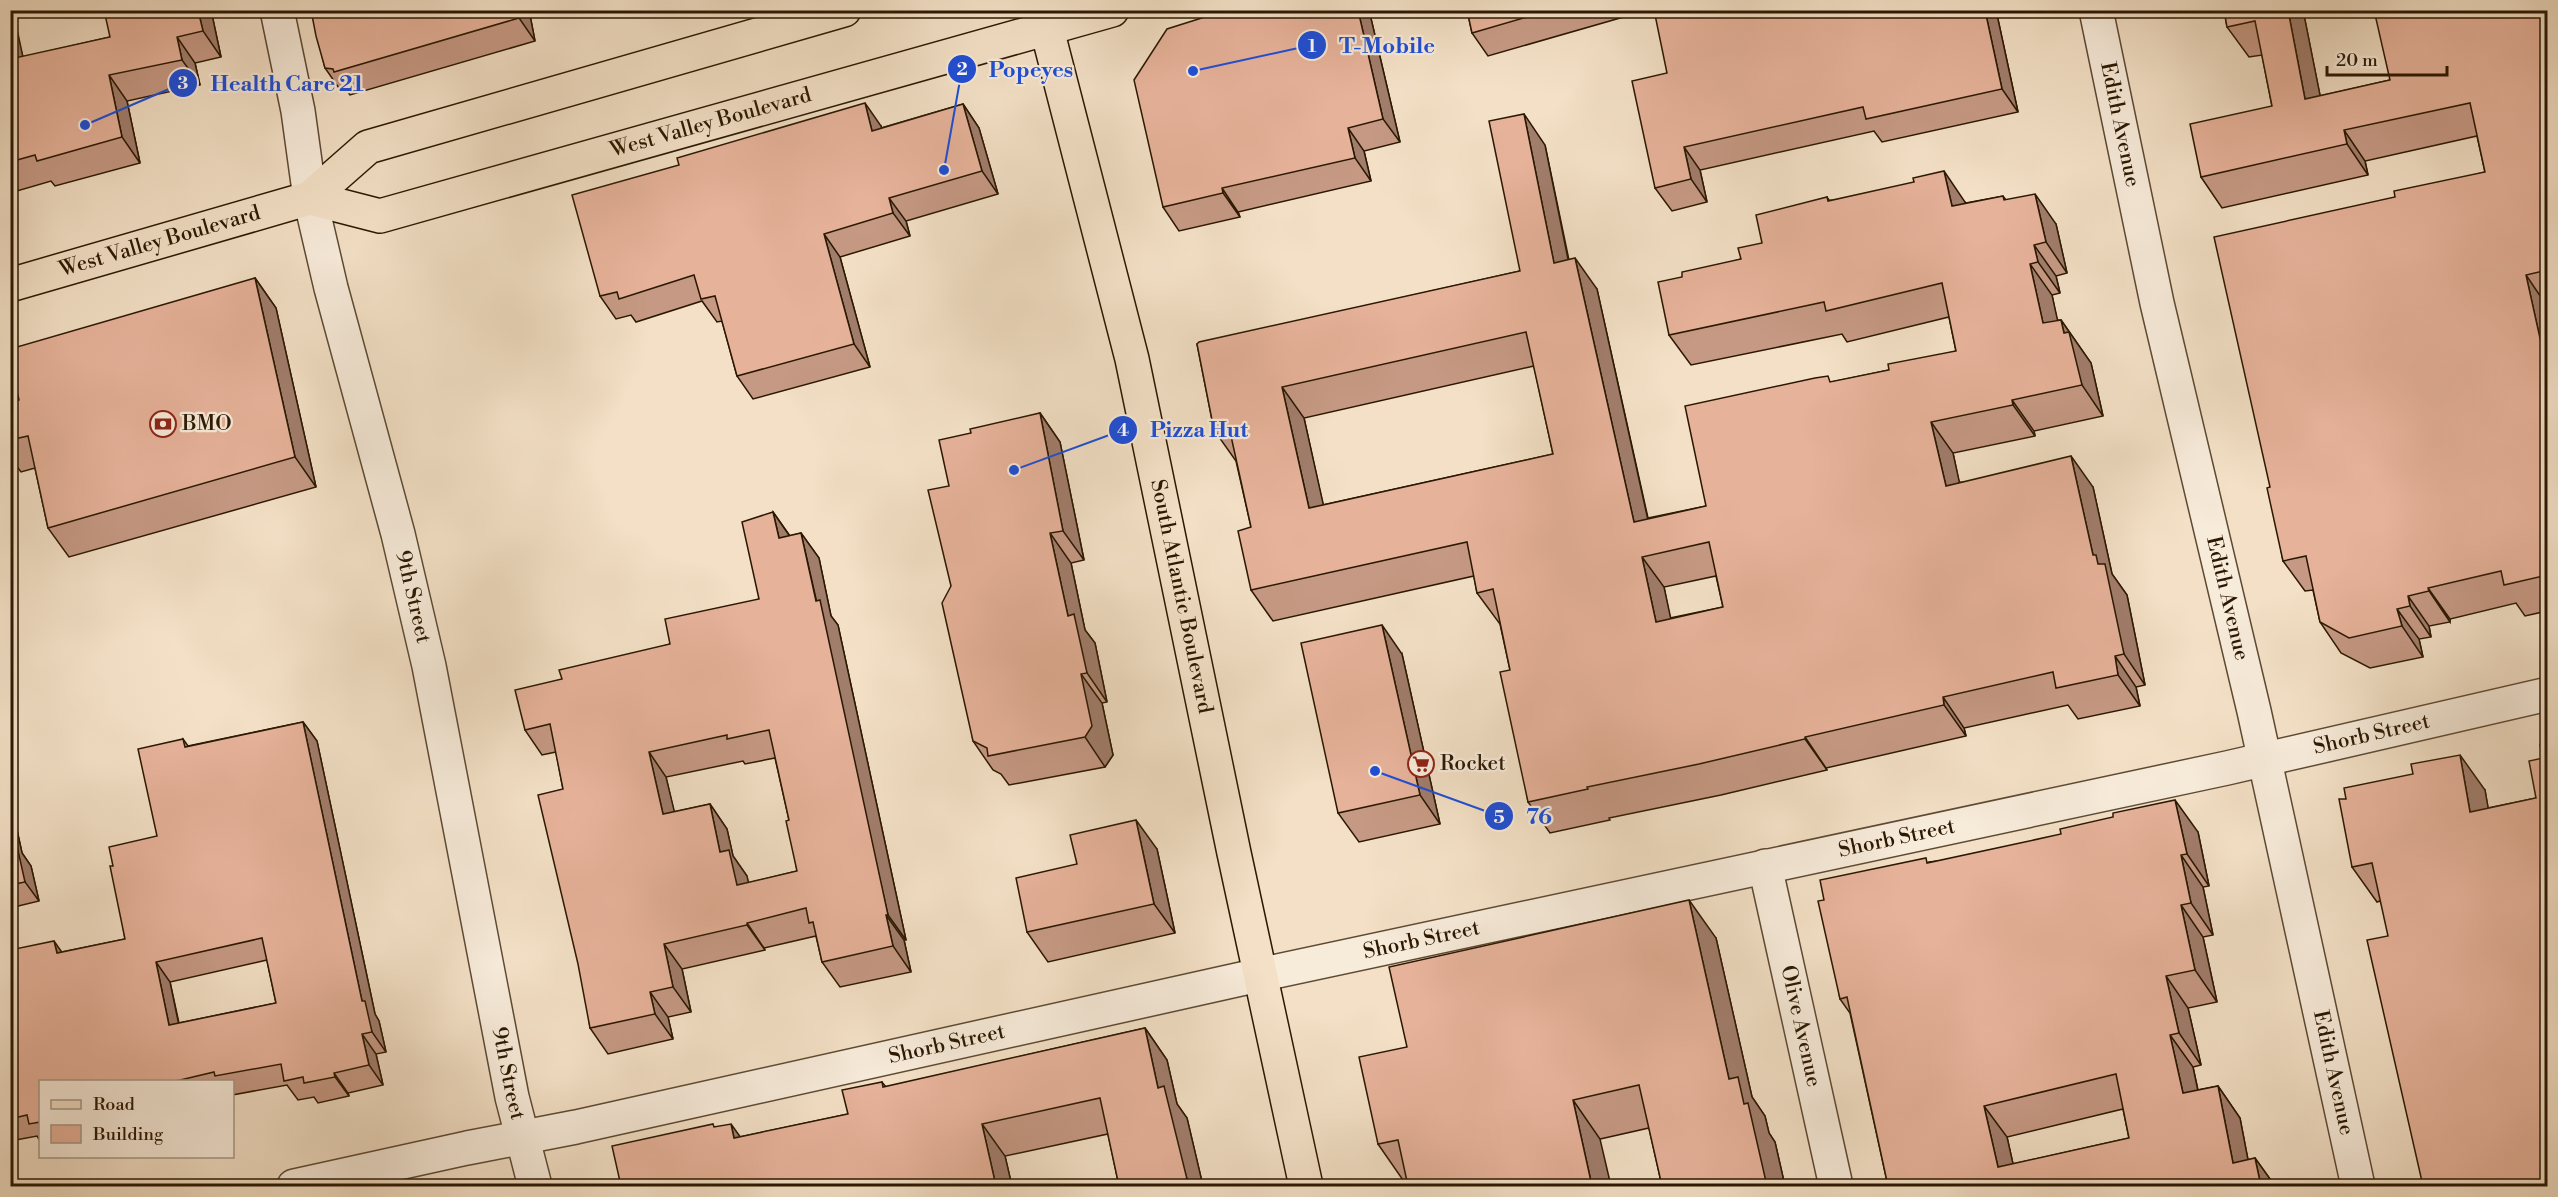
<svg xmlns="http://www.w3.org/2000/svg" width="2558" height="1197" font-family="'Libre Bodoni',serif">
<rect width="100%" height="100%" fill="#f3e0c6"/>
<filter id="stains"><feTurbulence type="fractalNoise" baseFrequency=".00333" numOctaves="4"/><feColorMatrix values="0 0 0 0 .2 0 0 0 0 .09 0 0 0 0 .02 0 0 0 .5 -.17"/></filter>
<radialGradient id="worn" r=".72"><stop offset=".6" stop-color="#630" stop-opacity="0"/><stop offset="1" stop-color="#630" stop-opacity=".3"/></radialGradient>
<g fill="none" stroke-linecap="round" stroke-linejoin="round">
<defs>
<g id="street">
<path id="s1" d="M277,10L298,111L310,198L331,288L398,534L429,666L512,1097L535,1186"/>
<path id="s2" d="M2096,10L2157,303L2254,711L2358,1186"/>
<path id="s3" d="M1765,866L1836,1186"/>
<path id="s4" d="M294,1186L467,1148L576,1127L1259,975L2227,768L2548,694"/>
</g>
<g id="primary">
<path id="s5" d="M1042,10L1132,359L1234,853L1306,1186"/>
<path id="s6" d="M310,198L380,216L1112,10"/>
<path id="s7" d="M10,285L310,198L368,147L844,10"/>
</g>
</defs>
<use href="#street" stroke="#5d4a33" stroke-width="36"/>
<use href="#primary" stroke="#2b1802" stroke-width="36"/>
<use href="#street" stroke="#f7ebda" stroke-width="33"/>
<use href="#primary" stroke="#f3e0c6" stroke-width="33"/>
</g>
<path fill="#c69984" stroke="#2b1802" stroke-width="1.5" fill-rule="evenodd" d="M10,10L23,57L110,37L211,10L221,57L195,63L200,85L127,101L140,163L55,186L51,181L10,193Z
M311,10H529L535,41L350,95L348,92L341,91L325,68Z
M1369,10L1400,142L1364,151L1371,181L1238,212L1240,217L1179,231L1163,207Z
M1467,10H1648L1488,56L1472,33Z
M1996,10L2018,112L1882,142L1874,131L1700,170L1707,202L1672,211L1655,188L1667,73Z
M2224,10H2303L2320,96L2390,80L2547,10V611L2525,616L2516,603L2450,619V622L2429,626L2431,637L2419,639L2423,657L2370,668L2341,653L2320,622L2313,590L2305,591L2283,561L2270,487L2395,197L2485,172L2477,136L2365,161L2368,175L2222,208L2201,177L2272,106L2262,55L2249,57L2227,27Z
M963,104L979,128L998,194L906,221L910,236L840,257L870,367L753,399L737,376L722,321L717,322L702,301L636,322L631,315L616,319L600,296L881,126V128Z
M1545,145L1569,260L1597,289L1648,518L1706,506L1832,382L1889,370L1956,351L1949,317L1847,342L1842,334L1691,365L1669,335L1682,277L1741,259L1762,243L1827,197L1829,200L1965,202L1966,203L2003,196L2006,200L2056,224L2067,273L2056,276L2060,293L2052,295L2057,320H2061L2091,363L2103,416L2034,431L2035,436L1953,453L1959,482L2093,487L2112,574L2127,595L2145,685L2136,687L2140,706L2078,719L2068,705L1964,728L1966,736L1826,768L1827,770L1721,795L1609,818L1610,820L1550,833L1528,802L1510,670L1500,624L1477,593L1474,576L1273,621L1251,590V527L1236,461L1214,430L1197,344L1520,271ZM1534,366L1553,454L1323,505L1304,418ZM1716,576L1723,607L1670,618L1664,587Z
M255,278L276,308L316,487L69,557L48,528L35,468L21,472L10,457V402L19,400Z
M1040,413L1060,442L1084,560L1071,563L1085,630L1095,643L1107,702L1102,703L1113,755L1105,767L1009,785L1001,774L993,770L973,741L951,586L949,486L971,433Z
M773,512L790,536L801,533L819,558L831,616L838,625L906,940H904L911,972L840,987L822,962L816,936L764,948L765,950L682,969L691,1012L668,1017L673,1039L608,1054L590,1028L563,789L556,752L542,755L525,730L562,679L670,644L759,599ZM775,758L789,820L797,871L748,883L747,876L733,856L727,829L710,804L674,812L666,777L743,761L745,764Z
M1402,654L1440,824L1359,842L1338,813Z
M303,722L317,741L375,1014L379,1021L386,1052L376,1054L383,1085L348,1093L349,1096L318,1103L314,1097L298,1100L287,1085L232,1095V1082H40V1141L37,1136L10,1141V950L62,952L125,939L113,866L157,836L183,739L188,746ZM267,960L276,1003L179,1023L170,982Z
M2547,744V1186L2380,901L2377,902L2352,867L2485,790L2488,808L2536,798L2543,758Z
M10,798L22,853L31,866L39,901L10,908Z
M2198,832L2209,886L2203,887L2213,935L2203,937L2217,1002L2188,1008L2201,1065L2193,1067L2198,1090L2218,1086L2240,1118L2248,1160L2255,1158L2275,1186H1888L1850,1013L1840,999L1824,900L1929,862ZM2123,1109L2129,1138L2013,1164L2007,1137Z
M1157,849L1175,933L1048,962L1027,932L1077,864Z
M1716,938L1752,1097L1765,1116L1769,1133L1775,1142L1785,1186H1662L1649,1128L1405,1183L1378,1144L1407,1047Z
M1145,1028L1167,1060L1177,1104L1187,1118L1203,1186H1119L1108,1134L1005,1156L1012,1186H621L716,1127L740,1137L848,1114L882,1082L886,1087Z"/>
<path fill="#a17d6c" stroke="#2b1802" stroke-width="1.5" d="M10,10H13L29,86L11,60Z
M198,10H211L221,57L203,31Z
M517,10H529L535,41L519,18Z
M1358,10H1369L1400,142L1383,119Z
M1985,10H1996L2018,112L2002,89Z
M2288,10H2303L2327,130L2305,99Z
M177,37L195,63L200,85L182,60Z
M109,75L127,101L140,163L122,137Z
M865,103L881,126L888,154L872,131Z
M963,104L979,128L998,194L982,171Z
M1524,114L1545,145L1575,294L1554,263Z
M1348,128L1364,151L1371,181L1355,158Z
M2344,130L2365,161L2368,175L2347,144Z
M1684,147L1700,170L1707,202L1691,179Z
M1944,171L1965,202L1974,237L1952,206Z
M1222,188L1238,212L1240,217L1223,193Z
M2035,194L2056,224L2067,273L2046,242Z
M889,198L906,221L910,236L893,213Z
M824,234L840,257L870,367L854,344Z
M2034,245L2056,276L2060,293L2038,262Z
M1575,258L1597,289L1655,552L1634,522Z
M2030,264L2052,295L2065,354L2043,323Z
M2526,275L2547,306V371V370Z
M255,278L276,308L316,487L295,457Z
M2061,320L2091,363L2103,416L2082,385L2064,333Z
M1282,387L1304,418L1331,539L1309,508Z
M2012,400L2034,431L2035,436L2013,405Z
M1040,413L1060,442L1084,560L1063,531Z
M1931,422L1953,453L1967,517L1946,486Z
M2071,456L2093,487L2112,574L2127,595L2145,685L2124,654L2098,564L2093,555Z
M773,512L791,538H779Z
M801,533L819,558L831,616L838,625L906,940L888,915Z
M1050,533L1071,563L1085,630L1095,643L1107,702L1087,673L1068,616Z
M1642,557L1664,587L1678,652L1656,622Z
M2428,588L2450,619V622L2429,591Z
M2408,596L2429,626L2431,637L2410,606Z
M2397,609L2419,639L2423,657L2402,626Z
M1382,625L1402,654L1440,824L1420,795Z
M2115,656L2136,687L2140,706L2118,675Z
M1081,674L1102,703L1113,755L1105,767L1085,737Z
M1943,697L1964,728L1966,736L1944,705Z
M303,722L317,741L375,1014L379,1021L386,1052L372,1032L362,1001Z
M1805,737L1826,768L1827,770L1805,739Z
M649,752L666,777L681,839L663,814Z
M2460,755L2485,790L2495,847L2470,812Z
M10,798L22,853L31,866L39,901L25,882L11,847Z
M2175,800L2198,832L2209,886L2187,854Z
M710,804L727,829L733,856L747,876L755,911L737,885L720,852Z
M1136,820L1157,849L1175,933L1154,904Z
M2181,855L2203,887L2213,935L2191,903Z
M1689,900L1716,938L1752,1097L1765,1116L1769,1133L1775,1142L1785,1186H1767L1729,1079Z
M2181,905L2203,937L2217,1002L2195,970Z
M886,915L904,940L911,972L893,946Z
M747,923L764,948L765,950L747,925Z
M54,941L68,961L57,953Z
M664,944L682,969L691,1012L673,987Z
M156,962L170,982L183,1045L169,1025Z
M2166,976L2188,1008L2201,1065L2179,1033Z
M650,992L668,1017L673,1039L655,1014Z
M1145,1028L1167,1060L1177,1104L1187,1118L1203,1186H1192L1187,1179L1158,1088Z
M362,1034L376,1054L383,1085L369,1065Z
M2170,1035L2193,1067L2205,1125L2183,1093Z
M334,1073L348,1093L349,1096L335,1077Z
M2218,1086L2240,1118L2253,1186L2233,1163Z
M1573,1100L1600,1139L1611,1186H1592Z
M1984,1106L2007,1137L2018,1186L1998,1167Z
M731,1124L754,1156L734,1138Z
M982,1124L1005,1156L1012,1186H996Z
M2255,1158L2275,1186H2261Z"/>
<path fill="#e6b29a" stroke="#2b1802" stroke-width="1.5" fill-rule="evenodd" d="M104,10H198L203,31L177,37L182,60L109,75L122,137L37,161L35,155L10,162V59L110,37Z
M311,10H517L519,18L334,72L333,69L325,68L316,36Z
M1227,10H1358L1383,119L1348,128L1355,158L1222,188L1223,193L1163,207L1134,80L1167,29Z
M1467,10H1551L1472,33Z
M1654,10H1985L2002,89L1866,119L1863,107L1684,147L1691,179L1655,188L1632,81L1667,73Z
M2224,10H2288L2305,99L2390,80L2374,10H2547V157H2546L2547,165V270L2526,275L2547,370V575L2504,585L2501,571L2428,588L2429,591L2408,596L2410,606L2397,609L2402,626L2349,638L2320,622L2306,556L2283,561L2267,488L2270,487L2214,237L2395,197L2394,191L2485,172L2470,103L2344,130L2347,144L2201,177L2190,124L2272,106L2255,21L2227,27Z
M865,103L872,131L963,104L982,171L889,198L893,213L824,234L854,344L737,376L715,296L701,299L694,275L619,299L617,292L600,296L572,195L679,165L677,158Z
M1524,114L1554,263L1575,258L1634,522L1706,506L1685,406L1815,378L1828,376L1830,382L1889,370L1888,364L1956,351L1942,283L1826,311L1824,302L1669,335L1658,282L1682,277V272L1741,259L1738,248L1762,243L1756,215L1827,197L1828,201L1914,182L1913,178L1944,171L1952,206L2003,196L2004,200L2035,194L2046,242L2034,245L2038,262L2030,264L2043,323L2061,320L2064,333L2069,332L2082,385L2012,400L2013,405L1931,422L1946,486L2071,456L2093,555H2096L2098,564H2105L2124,654L2115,656L2118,675L2056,688L2053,672L1943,697L1944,705L1805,737V739L1699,764L1587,787L1588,789L1528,802L1500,672L1510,670L1493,589L1477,593L1467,542L1251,590L1238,531L1251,527L1229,427L1214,430L1197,344L1199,342L1520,271L1489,121ZM1526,332L1553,454L1309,508L1282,387ZM1709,542L1723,607L1656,622L1642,557Z
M255,278L295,457L48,528L28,436L10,440V402L19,400L10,361V349Z
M1040,413L1063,531L1050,533L1068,616L1074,614L1087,673L1081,674L1092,726L1085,737L988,756L987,748L973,741L942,603L951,586L928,490L949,486L939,440L971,433L970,429Z
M773,512L779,538L801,533L816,601L820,600L888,915H886L893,946L822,962L813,922L809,923L806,908L747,923V925L664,944L673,987L650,992L655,1014L590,1028L578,964L538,795L563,789L550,724L525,730L515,690L562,679L559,670L670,644L665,619L759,599L742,522ZM769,730L789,820L786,821L797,871L737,885L729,850L720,852L710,804L663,814L649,752L727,735V739Z
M1382,625L1420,795L1338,813L1301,643Z
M303,722L362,1001H365L372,1032L362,1034L369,1065L334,1073L335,1077L304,1083L303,1077L284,1081L281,1064L215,1076L214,1072L172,1082H40V1122L29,1124L27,1115L10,1119V950L54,941L57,953L125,939L110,866H113L109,847L157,836L138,749L183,739L185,747ZM262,938L276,1003L169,1025L156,962Z
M2547,744V1186H2423L2367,940L2388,936L2372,863L2352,867L2339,799H2346L2344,788L2413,774L2411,764L2460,755L2470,812L2536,798L2529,761L2543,758L2540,745Z
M2175,800L2187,854L2181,855L2191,903L2181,905L2195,970L2166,976L2179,1033L2170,1035L2183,1093L2218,1086L2233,1163L2255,1158L2261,1186H1888L1847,997L1840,999L1818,901L1824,900L1820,880L1926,858L1927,863L2020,843L2061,834L2060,829L2113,817V813ZM2116,1074L2129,1138L1998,1167L1984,1106Z
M1136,820L1154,904L1027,932L1016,878L1077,864L1070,835Z
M10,844L11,847L17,846L25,882L10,885Z
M1689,900L1729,1079L1738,1077L1744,1104L1748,1103L1767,1186H1662L1639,1085L1573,1100L1592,1186H1408L1398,1140L1378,1144L1359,1057L1407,1047L1389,967Z
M1145,1028L1158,1088L1164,1086L1187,1179L1176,1182L1177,1186H1119L1100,1098L982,1124L996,1186H621L612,1146L713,1124L714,1127L731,1124L734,1138L848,1114L842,1090L882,1082L883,1087Z"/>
<defs>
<symbol id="bank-ring" viewBox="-11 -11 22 22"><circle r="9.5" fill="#f7ebda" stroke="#8f2418" stroke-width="1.5"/><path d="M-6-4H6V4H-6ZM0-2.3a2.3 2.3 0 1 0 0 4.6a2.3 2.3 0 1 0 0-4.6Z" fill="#8f2418"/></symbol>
<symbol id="supermarket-ring" viewBox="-11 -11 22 22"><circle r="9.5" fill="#f7ebda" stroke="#8f2418" stroke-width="1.5"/><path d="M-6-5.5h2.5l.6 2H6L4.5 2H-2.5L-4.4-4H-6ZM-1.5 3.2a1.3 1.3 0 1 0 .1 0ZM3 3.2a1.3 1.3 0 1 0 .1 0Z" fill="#8f2418"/></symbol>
</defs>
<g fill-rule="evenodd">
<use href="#bank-ring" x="148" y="409" width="30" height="30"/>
<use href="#supermarket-ring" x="1406" y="749" width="30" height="30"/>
</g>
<g text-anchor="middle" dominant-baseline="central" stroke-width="4.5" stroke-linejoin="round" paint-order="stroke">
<g font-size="21" fill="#2b1802" stroke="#f7ebda">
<text stroke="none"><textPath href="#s6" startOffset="416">West Valley Boulevard</textPath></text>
<text stroke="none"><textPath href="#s2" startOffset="117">Edith Avenue</textPath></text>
<text stroke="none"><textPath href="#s7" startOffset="156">West Valley Boulevard</textPath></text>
<text stroke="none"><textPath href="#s1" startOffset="603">9th Street</textPath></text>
<text stroke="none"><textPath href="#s5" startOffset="603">South Atlantic Boulevard</textPath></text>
<text stroke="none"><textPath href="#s2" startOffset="603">Edith Avenue</textPath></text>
<text stroke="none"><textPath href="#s4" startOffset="2126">Shorb Street</textPath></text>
<text stroke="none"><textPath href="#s4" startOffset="1640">Shorb Street</textPath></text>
<text stroke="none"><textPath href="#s4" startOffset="1154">Shorb Street</textPath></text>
<text stroke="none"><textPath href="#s3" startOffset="164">Olive Avenue</textPath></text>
<text stroke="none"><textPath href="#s4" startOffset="668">Shorb Street</textPath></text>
<text stroke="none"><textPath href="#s1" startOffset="1089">9th Street</textPath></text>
<text stroke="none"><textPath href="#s2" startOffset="1089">Edith Avenue</textPath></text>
</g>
<g font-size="21" fill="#2b1802" stroke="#f7ebda" text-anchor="start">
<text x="182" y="424">BMO</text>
<text x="1440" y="764">Rocket</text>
</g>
</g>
<path fill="none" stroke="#1d4ed8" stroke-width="2" d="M1193 71L1312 45M944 170L962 69M85 125L183 83M1014 470L1123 430M1375 771L1499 816"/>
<g fill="#1d4ed8" stroke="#f7ebda" stroke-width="2">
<circle cx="1193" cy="71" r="6"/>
<circle cx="944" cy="170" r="6"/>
<circle cx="85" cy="125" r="6"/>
<circle cx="1014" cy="470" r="6"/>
<circle cx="1375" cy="771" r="6"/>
<circle cx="1312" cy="45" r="15"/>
<circle cx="962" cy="69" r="15"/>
<circle cx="183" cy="83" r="15"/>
<circle cx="1123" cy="430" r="15"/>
<circle cx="1499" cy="816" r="15"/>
</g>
<g font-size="18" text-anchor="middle" font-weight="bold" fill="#fff">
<text x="1312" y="52">1</text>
<text x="962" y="75">2</text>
<text x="183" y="89">3</text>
<text x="1123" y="436">4</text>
<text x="1499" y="823">5</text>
</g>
<g font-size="22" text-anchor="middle" font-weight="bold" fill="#1d4ed8" stroke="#f7ebda" stroke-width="4.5" stroke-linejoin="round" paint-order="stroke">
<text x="1387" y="53">T-Mobile</text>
<text x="1031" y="77">Popeyes</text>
<text x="287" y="91">Health Care 21</text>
<text x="1199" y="437">Pizza Hut</text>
<text x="1539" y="824">76</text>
</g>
<rect width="2558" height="1197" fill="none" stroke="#f3e0c6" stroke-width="36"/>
<rect x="12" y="12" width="2534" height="1173" fill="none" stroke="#2b1802" stroke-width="3"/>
<rect x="18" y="18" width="2522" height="1161" fill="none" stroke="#2b1802" stroke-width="1.5"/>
<rect x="39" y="1080" width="195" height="78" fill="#f7ebda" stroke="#a59784" stroke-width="1.5"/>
<rect x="51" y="1100" width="30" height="9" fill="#f3e0c6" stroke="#a59784" stroke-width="1.5"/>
<text x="93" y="1110" font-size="18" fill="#2b1802">Road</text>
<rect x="51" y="1125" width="30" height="18" fill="#e6b29a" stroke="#a59784" stroke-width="1.5"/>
<text x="93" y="1140" font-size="18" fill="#2b1802">Building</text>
<path d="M2327 66v9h120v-9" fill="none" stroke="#2b1802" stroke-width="3"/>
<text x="2336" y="66" font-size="18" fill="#2b1802" stroke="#f7ebda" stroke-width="4.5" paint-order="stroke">20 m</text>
<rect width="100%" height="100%" filter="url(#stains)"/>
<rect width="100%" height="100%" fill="url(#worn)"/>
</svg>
